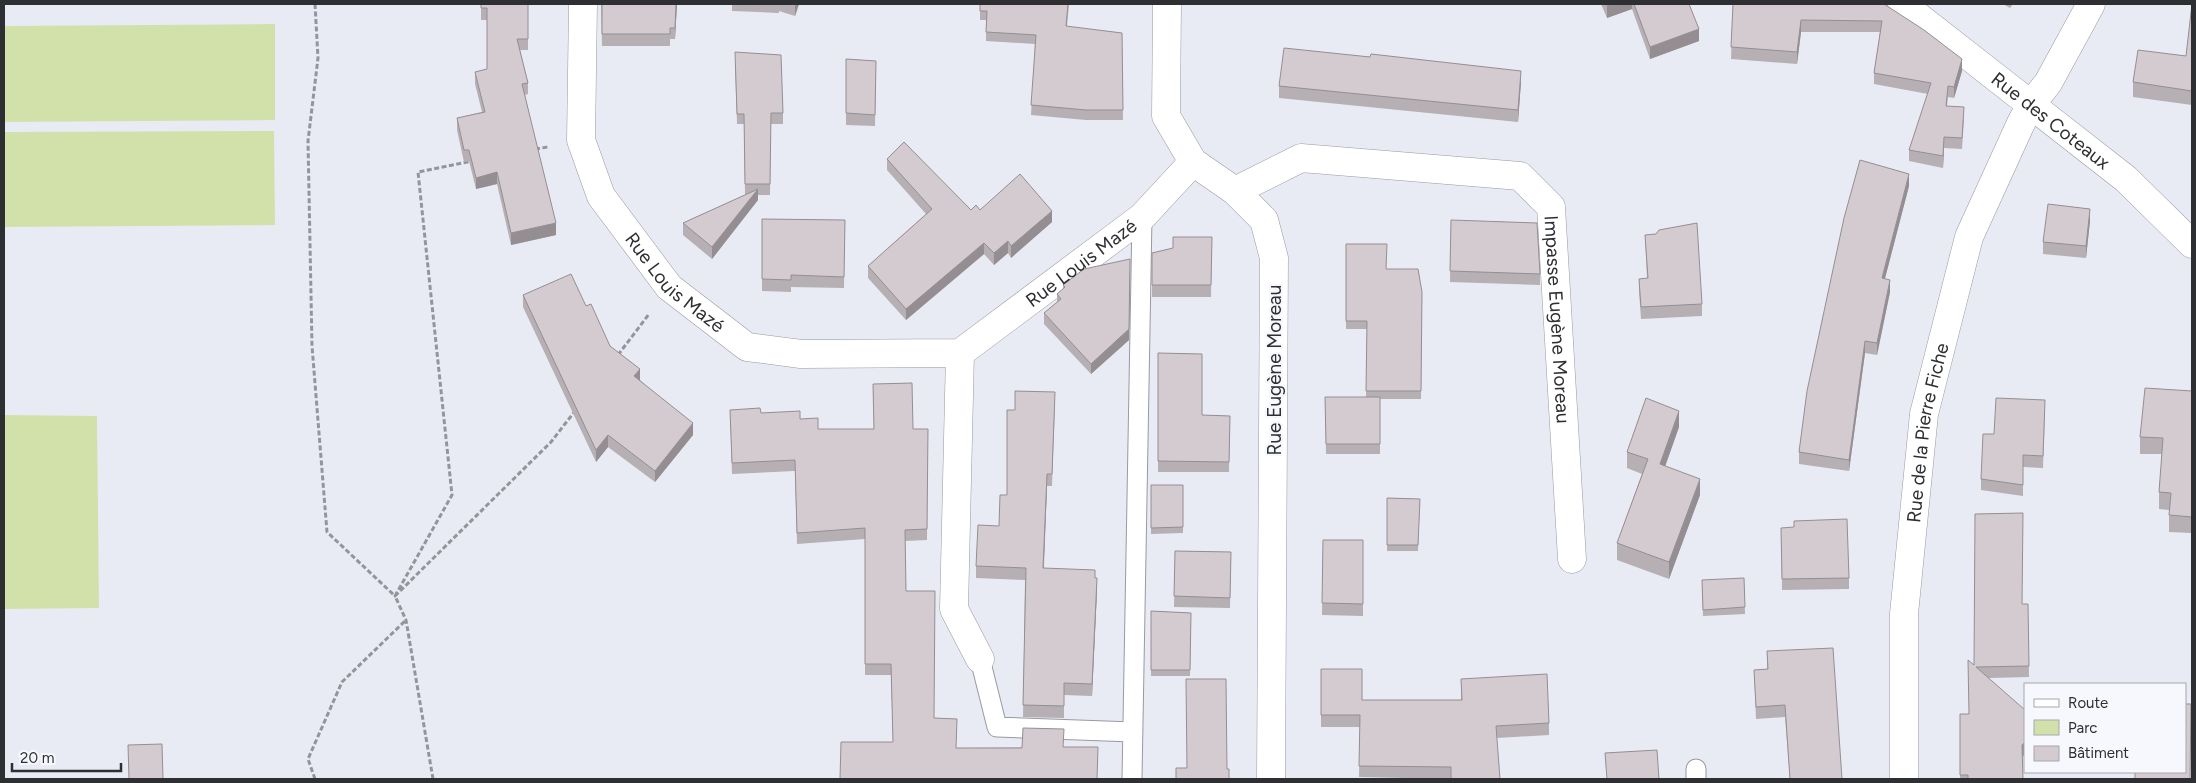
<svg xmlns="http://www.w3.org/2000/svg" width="2196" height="783" font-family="Figtree,sans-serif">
<rect width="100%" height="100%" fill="#e9ebf4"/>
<path fill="#d2e1aa" d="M275,24V120L4,122V26Z
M274,131L275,225L4,227V132Z
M4,415L97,416L99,608L4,609Z"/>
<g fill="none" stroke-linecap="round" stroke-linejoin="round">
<defs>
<path id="service" d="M980,659L997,727L1133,732
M1696,769V779
M1132,779L1142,217"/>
<g id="minor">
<path id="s1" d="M583,4L581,140L601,196L669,287L747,347L801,354L960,353L1142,217L1193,162"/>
<path d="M1167,4L1166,116L1193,162L1235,191L1264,220L1274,258L1271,779"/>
<path id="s2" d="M1902,4L2126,179L2192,244"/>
<path id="s3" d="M1235,191L1301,158L1520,176L1551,207L1572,559"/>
<path d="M960,353L954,609L980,659"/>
<path id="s4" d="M1904,779V614L1924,414L1969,237L2021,123L2032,103L2048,83L2091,4"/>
</g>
</defs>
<use href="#service" stroke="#9899a2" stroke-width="21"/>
<use href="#minor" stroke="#9899a2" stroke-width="29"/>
<path stroke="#94959c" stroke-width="3" stroke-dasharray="5 2.5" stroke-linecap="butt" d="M315,4L318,58L308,141L312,346L327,532L395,596L452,495L418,172L472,161
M535,149L548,147
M618,355L649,314
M315,779L308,759L342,682L406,620
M433,779L406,620L395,596L551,442L575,411"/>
<use href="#service" stroke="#fff" stroke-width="19"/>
<use href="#minor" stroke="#fff" stroke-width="28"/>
</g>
<path fill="#b6afb4" d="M481,4H528V50H520L528,83V94L525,95L556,235L511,245L497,184L476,189L469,161L464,162L457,130V118L482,112L475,84V72L487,69V20H481Z
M601,4H677L675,39H670V46H602Z
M732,4H799L795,16L779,11V13L732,11Z
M980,4H1069L1067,27L1122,33L1123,120H1086L1031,115L1035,44L986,41V20H980Z
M1601,4H1689L1699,41L1650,59L1632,9L1607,18Z
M1733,4H1884L1962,71L1954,98L1948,97L1947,106L1964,119L1962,149L1944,148L1943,168L1909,161V150L1928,94L1874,84V73L1880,32H1801L1797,64L1731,59Z
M2003,4H2013L2010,8Z
M2192,4V105L2133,97V82L2186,56Z
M846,59L876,61L875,126L846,125Z
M735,63L783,113V124H771L770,195H758V200L712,259L683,235V223L745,195L744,124H737Z
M1521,82L1518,122L1279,98V86Z
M887,159L971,210H980L1052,222L1011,258L1008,253L994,265L984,254L906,320L868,278V266L926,214L887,170Z
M1909,186L1885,278L1890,292L1877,355L1865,353L1849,471L1799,464V452Z
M762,219L845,220L844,288L791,287V292L762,291Z
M1451,220L1540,274V285L1450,282Z
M2090,221L2086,258L2043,254V242Z
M1645,235L1702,304V316L1641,319L1639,291V279L1647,278Z
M1212,237L1211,297H1152V253L1173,248Z
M1346,244L1422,292L1421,399H1380V454H1326L1325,397H1366L1367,329H1346Z
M1063,285L1129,340L1091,374L1044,324V313L1057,302V294L1063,289Z
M523,295L586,306L610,346L640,380L693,435L655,482L608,447L596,462L523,307Z
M1158,353L1202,415L1230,416L1229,472H1158Z
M873,384L913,429H928L927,540L905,541L906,591L934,718L956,748L1063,747L1097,779L893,742L891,675H865V539L797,544L795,471L732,474L730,410L761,413L800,419L818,429H874Z
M2192,391V533L2169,532V510L2159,509V492L2162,454H2140V437Z
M1055,404L1052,486H1047L1044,568L1095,578L1097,590L1092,696L1064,695V718L1023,717L1025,580L976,578V566L999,526L1007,495Z
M2045,412L2043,468L2023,467V496L1981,490V479L1994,434Z
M1679,427L1665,466L1700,495L1669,579L1617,560V543L1642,474L1627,468V452Z
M1151,485H1183V533L1151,534Z
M1387,498L1420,499L1418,551H1387Z
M1781,528L1849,578V589L1782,590Z
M1323,540H1363V616L1322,615Z
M1175,551L1231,552L1230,608L1174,607Z
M1744,578L1745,614L1703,616L1702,586Z
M2022,604H2028L2029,677L1989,678L2025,754L2022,757L2023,779H1960V714H1969L1974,665Z
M1151,611L1191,613L1190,676H1151Z
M1767,651L1842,779H1790L1785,717L1756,719L1754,670L1767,669Z
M1321,669L1362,700H1461V679L1549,723V735L1497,738L1451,779L1359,777L1360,727H1321Z"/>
<path fill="#948e92" d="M676,4H677L675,39V28Z
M795,4H799L795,16Z
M1614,4H1632V9L1607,18V6Z
M1801,20V32L1797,64V52Z
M1699,29V41L1650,59V47Z
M1962,59V71L1954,98V87Z
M1521,71V82L1518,122V110Z
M1944,137V148L1943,168V156Z
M497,172V184L476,189V178Z
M1909,174V186L1882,290V278Z
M758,189V200L712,259V247Z
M2090,209V221L2086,258V246Z
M1052,211V222L1011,258V246Z
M556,223V235L511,245V233Z
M1008,241V253L994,265V253Z
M984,243V254L906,320V309Z
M1130,270L1129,340L1091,374V364Z
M1890,280V292L1877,355V343Z
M1865,341V353L1849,471V460Z
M640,369V381L634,376Z
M1679,411V427L1660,481V464Z
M693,423V435L655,482V471Z
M608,435V447L596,462V450Z
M1047,474V486L1043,580V568Z
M1700,479V495L1669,579V562Z
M1097,578V590L1092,696V684Z
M2025,742V754L2022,757V745Z"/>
<path fill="#d4cbd1" stroke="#948e92" d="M481,4H528V39H517L528,83L522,84L556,223L511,233L497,172L476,178L469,150H464L457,118L485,112L475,72L487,69V8H481Z
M602,4H676L675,28H670V34H602Z
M980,4H1068L1066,26L1122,33L1123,110H1086L1031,105L1036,35L986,32L987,11H980Z
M1606,4H1614L1607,6Z
M1634,4H1689L1699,29L1650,47Z
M1733,4H1884L1924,30L1962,59L1954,87L1948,86L1946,106L1964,107L1962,138L1944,137L1943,156L1909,150L1931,83L1874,73L1882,21L1801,20L1797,52L1731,47Z
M2192,4V91L2133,82L2138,50L2186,56Z
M1284,48L1370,57L1371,54L1521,71L1518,110L1279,86Z
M735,52L781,55L783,113H771L770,184H745L744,114H737Z
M846,59L876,61L875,115L846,113Z
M904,142L971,210L976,205L980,210L1020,174L1052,211L1011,246L1008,241L994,253L984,243L906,309L868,266L932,209L887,159Z
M1860,160L1909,174L1882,278L1890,280L1877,343L1865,341L1849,460L1799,452L1807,391L1844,218Z
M758,189L712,247L683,223Z
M2048,204L2090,209L2086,246L2043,242Z
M762,219L845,220L844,277L791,275V280L762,279Z
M1451,220L1537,223L1540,274L1450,271Z
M1697,223L1702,304L1641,307L1639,279L1648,278L1645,235L1656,234L1659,230Z
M1173,237H1212L1211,285H1152V253L1173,248Z
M1346,244H1387L1386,269H1418L1422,292L1421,391H1366L1367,321H1346Z
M1130,259L1129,329L1091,364L1044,313L1061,299L1057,294L1065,287L1063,285L1084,269Z
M571,274L586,306L591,304L610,346L640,369L634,376L693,423L655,471L608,435L596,450L523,295Z
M1158,353L1202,354V415L1230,416L1229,462L1158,461Z
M912,383L913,429H928L927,529L905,530L906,591H935L934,718L957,719L956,748H1022L1023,728L1064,729L1063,747H1098L1097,779H840L841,742H893L891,664H865V528L797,533L795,460L732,463L730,410L760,408L761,413L800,411V419L818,418V429H874L873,384Z
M2145,388L2192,391V517L2169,515L2171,493L2159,492L2163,438L2140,437Z
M1015,391L1055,392L1052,474H1047L1043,568L1095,570V578H1097L1092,684L1064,683V706L1023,705L1026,568L976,566L978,525L999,526L1000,495H1007V410H1015Z
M1325,397H1380V444H1326Z
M1646,398L1679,411L1660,464L1700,479L1669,562L1617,543L1648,459L1627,452Z
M1996,398L2045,400L2043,456L2023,455V485L1981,479L1983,434H1994Z
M1151,485H1183V527L1151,528Z
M1387,498L1420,499L1418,545H1387Z
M2023,513L2022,604H2028L2029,666L1976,667L2025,710V742L2022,745L2023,779H1968V775H1960V714H1969L1968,660L1974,665L1975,514Z
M1847,519L1849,578L1782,579L1781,528L1794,527V521Z
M1323,540H1363V604L1322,603Z
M1175,551L1231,552L1230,598L1174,596Z
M1744,578L1745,607L1703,610L1702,580Z
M1151,611L1191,613L1190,670H1151Z
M1833,648L1842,779H1790L1785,705L1756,707L1754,670L1768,669L1767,651Z
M1321,669H1362V700H1462L1461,679L1547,674L1549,723L1496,726L1500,779H1451V767L1359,766L1360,715H1321Z
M1186,679H1226L1227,769H1229V779H1176V768H1187Z
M2185,704H2191L2190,779H2135V772H2185Z
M162,744L163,779H129L128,745Z
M1657,750L1659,779H1607L1605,753Z"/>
<g text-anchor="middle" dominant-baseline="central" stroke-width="4.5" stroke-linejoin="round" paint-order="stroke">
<g font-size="19" fill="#2e2f32" stroke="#f7f8fe">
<text stroke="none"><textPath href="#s2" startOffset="189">Rue des Coteaux</textPath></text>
<text stroke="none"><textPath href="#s1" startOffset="772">Rue Louis Mazé</textPath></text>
<text stroke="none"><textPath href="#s1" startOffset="310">Rue Louis Mazé</textPath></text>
<text stroke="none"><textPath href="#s3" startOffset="450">Impasse Eugène Moreau</textPath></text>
<text transform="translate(1274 370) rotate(-90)">Rue Eugène Moreau</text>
<text stroke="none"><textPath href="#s4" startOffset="348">Rue de la Pierre Fiche</textPath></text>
</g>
</g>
<rect width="2196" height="783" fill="none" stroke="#2e2f32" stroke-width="10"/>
<rect x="2024" y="683" width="162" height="90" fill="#f7f8fe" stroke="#a7a8ac"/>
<rect x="2034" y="699" width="25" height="8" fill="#ffffff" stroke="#a7a8ac"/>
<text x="2068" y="708" font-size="15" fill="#2e2f32">Route</text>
<rect x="2034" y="720" width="25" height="15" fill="#d2e1aa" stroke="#a7a8ac"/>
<text x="2068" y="733" font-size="15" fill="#2e2f32">Parc</text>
<rect x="2034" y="746" width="25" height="15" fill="#d4cbd1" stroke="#a7a8ac"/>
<text x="2068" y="758" font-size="15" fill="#2e2f32">Bâtiment</text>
<path d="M12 763v8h109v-8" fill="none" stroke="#2e2f32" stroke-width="2.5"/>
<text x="20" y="763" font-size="15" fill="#2e2f32" stroke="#f7f8fe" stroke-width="4" paint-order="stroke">20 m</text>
</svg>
